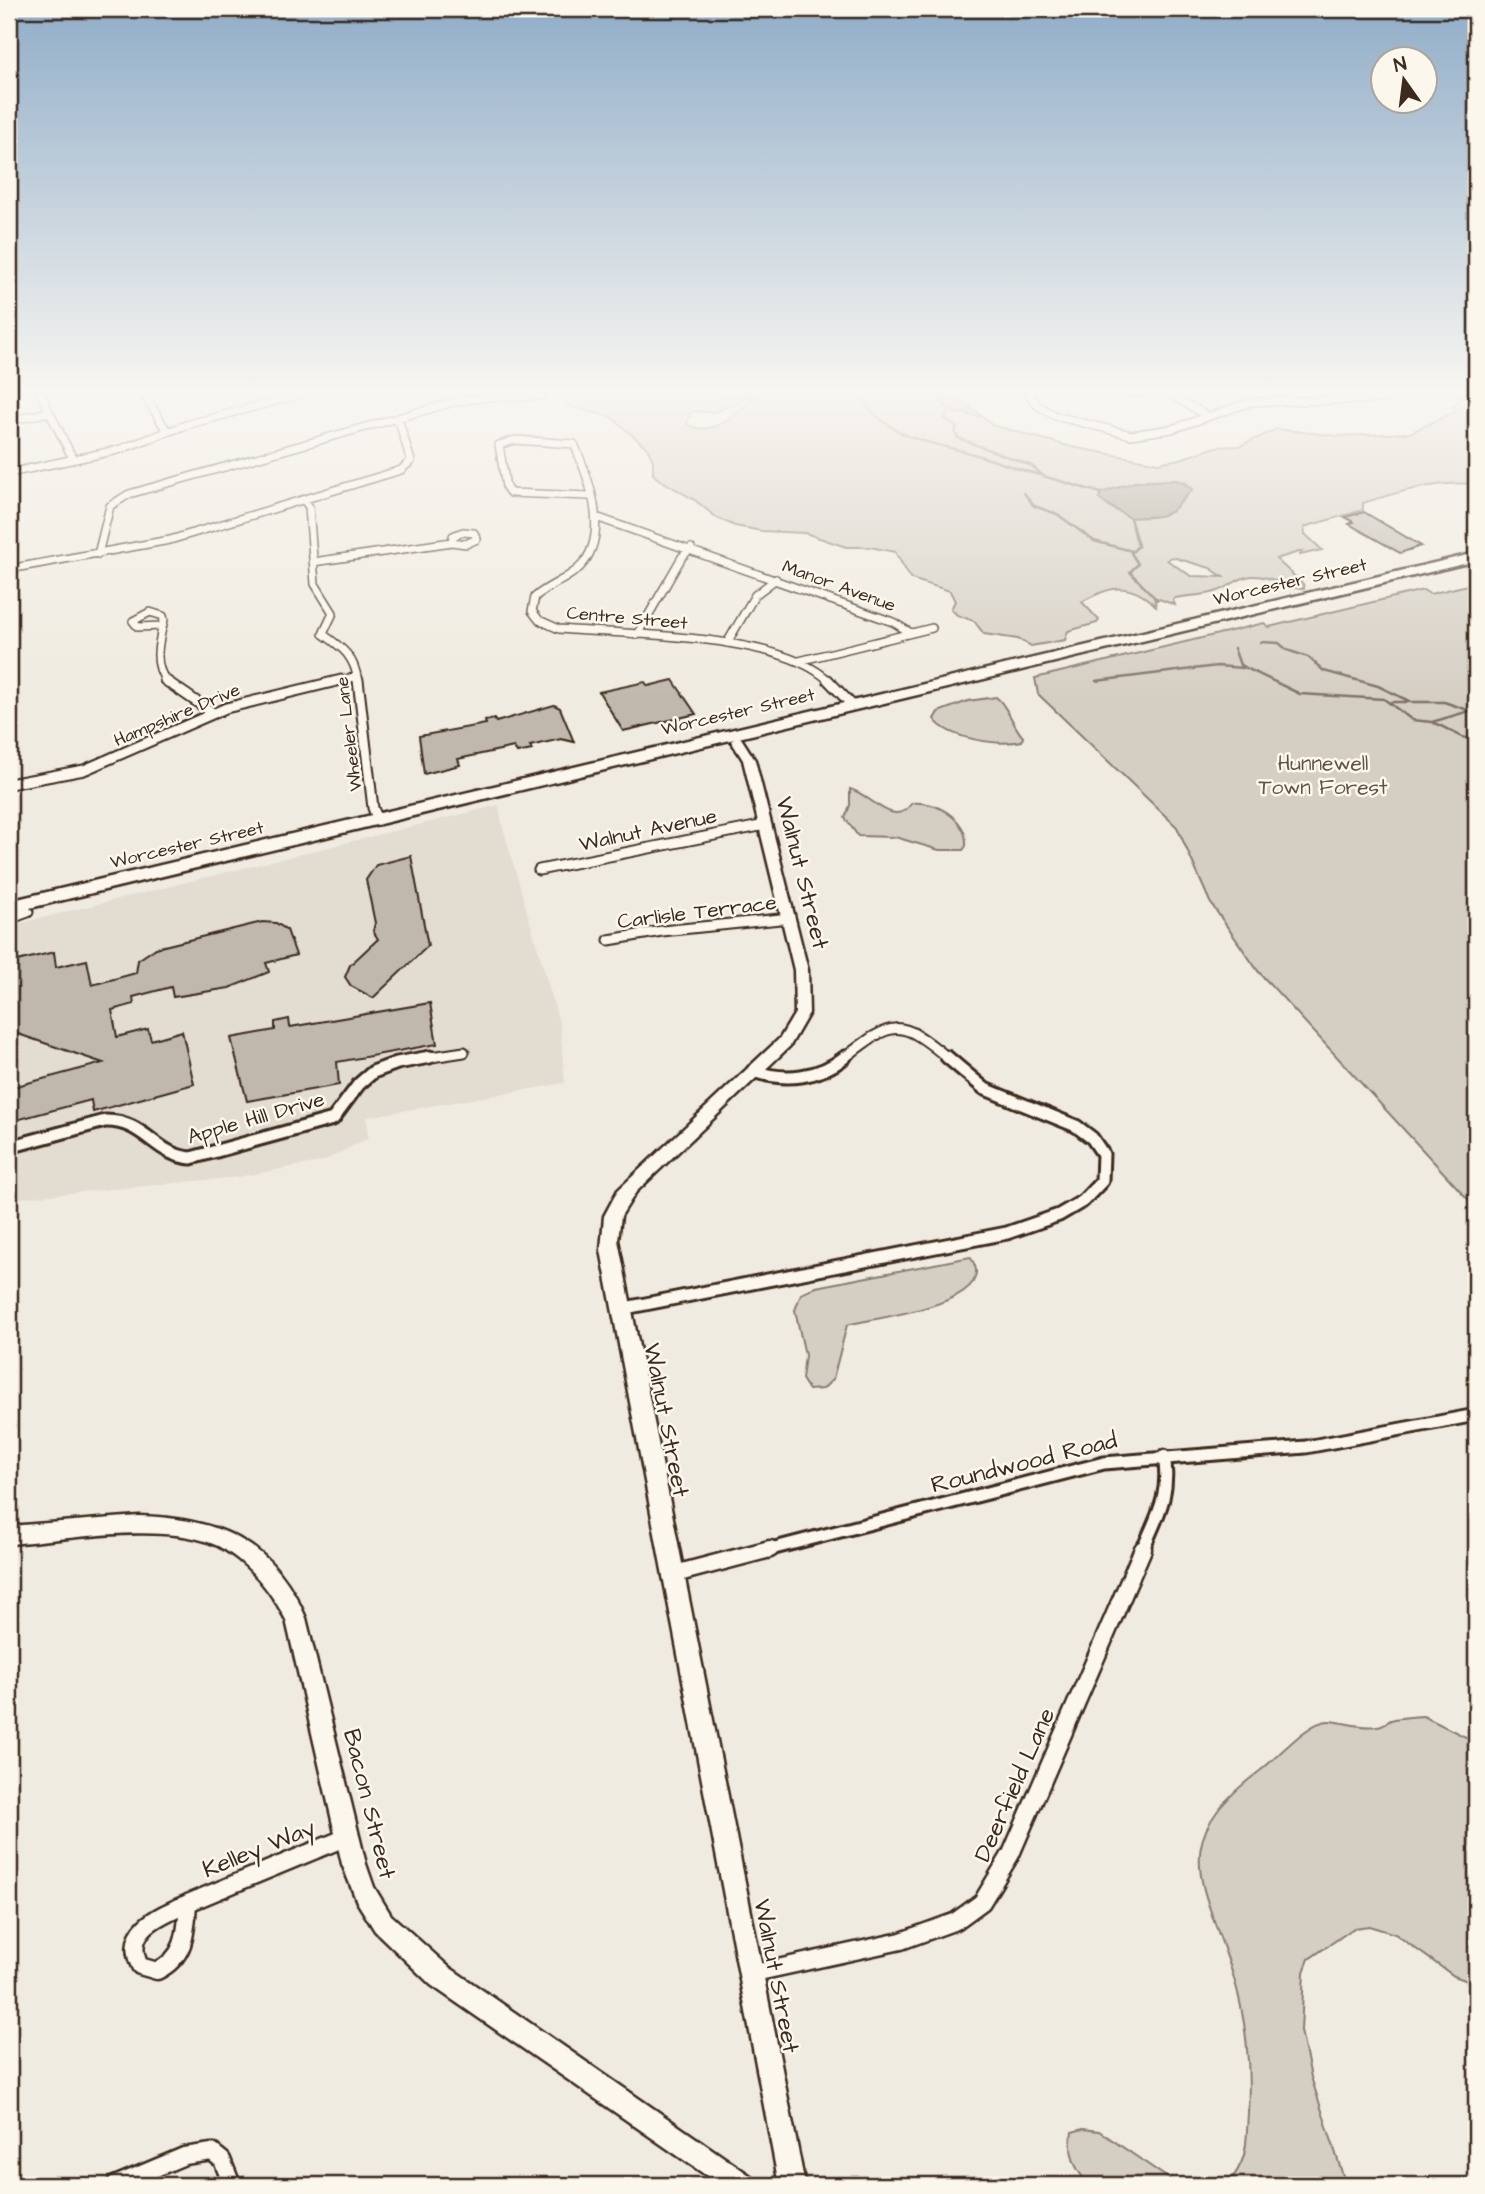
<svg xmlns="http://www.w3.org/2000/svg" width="1485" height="2194" font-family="'Architects Daughter',sans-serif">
<rect width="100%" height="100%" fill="#f0ebe0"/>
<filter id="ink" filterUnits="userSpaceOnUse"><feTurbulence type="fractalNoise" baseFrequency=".0143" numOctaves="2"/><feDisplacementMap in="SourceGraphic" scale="14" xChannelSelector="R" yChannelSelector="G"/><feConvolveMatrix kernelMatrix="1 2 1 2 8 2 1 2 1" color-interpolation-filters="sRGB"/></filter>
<g filter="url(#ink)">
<path fill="#e2dcd1" d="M499,805L502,824L560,1026L565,1083L367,1117L368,1138L324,1161L238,1177L9,1199V926Z"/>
<path fill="#d5cec3" stroke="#887c70" stroke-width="2" fill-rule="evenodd" d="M561,393H705L750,397L714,412L695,411L689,414L687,424C715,440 736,411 757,396L736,393H938L943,397L940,402L953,412L984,417L992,425L1072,447L1158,463L1180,459L1216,447L1240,446L1277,429L1338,436L1410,433L1456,411L1454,406L1465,393H1476V484C1436,481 1401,491 1363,503V510L1304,527L1305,534L1322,550L1300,555L1302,551L1276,559L1303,584L1304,589C1292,591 1273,575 1252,576C1237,577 1231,587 1218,591C1205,596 1189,595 1175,598L1173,600L1175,605L1154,597L1156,606C1130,582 1111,585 1082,602L1099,620L1097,623L1068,631L1065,640L1031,646L1018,639L984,634L974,621L957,615L951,609L955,601L950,591L911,579L895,552L870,547H846L805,533L762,531L735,526L717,518L696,501L657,478L653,474V460L647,448L611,417L568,406ZM1172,480L1185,482L1192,489C1187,494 1183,501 1177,506C1154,525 1120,518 1099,499L1101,493L1135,482ZM1172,557L1210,568L1223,577L1191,576L1167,560Z
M1476,583V1208L1258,971L1210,902L1177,827L1038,694L1035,678L1264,623L1269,627L1423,590L1430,594Z
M996,697C1008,706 1012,725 1023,737L1022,741C999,746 948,739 934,719L938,712L968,701Z
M850,789C871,794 893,830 912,803C936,800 968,820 966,846L963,850H939L895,837L858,836L845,818L850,805Z
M970,1257C1006,1304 871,1318 847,1325L833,1379L823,1389L809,1390L802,1379L805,1355L795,1310L801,1294L816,1287Z
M1423,1716L1476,1742V1984L1454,1976L1395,1934L1369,1926L1354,1928L1309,1959L1304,1972L1301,2031L1311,2077L1346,2185H1227C1249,2159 1246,2144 1248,2112C1251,2068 1246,2017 1233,1975C1203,1880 1165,1842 1261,1770C1277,1758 1309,1720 1329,1721C1345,1722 1361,1729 1377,1726C1382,1726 1387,1722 1391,1720C1402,1717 1412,1717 1423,1716Z
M1083,2129L1099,2131L1178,2185H1090C1075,2171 1068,2153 1072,2132Z"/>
<path fill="#aca397" stroke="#7f7367" stroke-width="2" d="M938,393C959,393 969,407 984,417L953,412L940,402L943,397Z
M1177,480L1193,489L1171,512L1160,516L1130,518L1099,499L1101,493L1135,482Z"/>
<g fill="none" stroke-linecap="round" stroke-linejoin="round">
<path stroke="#7f7367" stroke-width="2.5" d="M867,393L866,405C902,446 936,441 983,457C1002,463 1020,470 1040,475
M950,407L945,419L957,427L955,433L958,438L1032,466L1043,476L1101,493
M1024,493L1034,506L1057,514L1094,541L1132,551
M1130,518L1138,546L1131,553L1138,564L1130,572L1157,600
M1261,642L1279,643L1287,650L1308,657L1324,671L1378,686L1409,701
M1234,648L1240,665L1300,694L1384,699L1412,720L1432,722L1476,709
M1096,681L1217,666L1243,668
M1391,702H1444L1471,711
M1434,723C1448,728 1462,740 1476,740"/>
</g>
<path fill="#c0b8ad" stroke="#3b2a1e" stroke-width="2" d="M1364,512L1421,546L1400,553L1349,524L1354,522L1345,517Z
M673,680L696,714L623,731L599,692L645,682L648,686Z
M554,705L560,708L574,742L561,739L530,746L532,750L517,753L514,747L458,759L460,765L424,774L419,736L486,724L485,721L494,719L496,722Z
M411,856L428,946L373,998L351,986L345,977L350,965L378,939L373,931L375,923L366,880L376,865Z
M262,922L276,923L287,930L296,955L266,963L269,972L229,988L173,997L171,987L133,997L134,1004L112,1010L117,1037L148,1029L151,1040L182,1031L194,1084L93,1112L91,1100L9,1122V1088L103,1063L15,1033L14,1016L9,1017V963L54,952L56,967L87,960L92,985L136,973L138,960L156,948Z
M430,1003L437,1044L337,1062L339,1085L247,1101L231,1038L275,1030V1022L289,1019L290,1027Z"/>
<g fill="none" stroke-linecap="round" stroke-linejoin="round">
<defs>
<path id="street-far3" d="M40,393L73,459
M143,393L167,431
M1028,393L1037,405L1056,416L1131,435L1172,429L1251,402L1383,399L1389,398L1386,393
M1125,393H1148
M1168,393L1207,416
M9,421L49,412
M9,473L118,450L186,425L306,393
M589,496L510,493L506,487L499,445L515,440L574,444C589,478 611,535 580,567C567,580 548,585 535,597L532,611L539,620L559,629C627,635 782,633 830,682
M304,500L309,507L315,584L333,613L323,634C343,648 355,657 358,682
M596,517L893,622L911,633
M463,532L474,533L477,539L466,544L452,542L453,536Z
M98,554L110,506L129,494L454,402L488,397L541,396
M313,562L452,542
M9,569L170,540L401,470L411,461L398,418
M162,626L138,627L133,621L150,612L163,616L164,620C159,641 152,664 167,682
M637,635L682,557L691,548
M727,643L755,595L776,579
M799,661L932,628
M334,682L358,676"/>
<path id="street-far2" d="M165,680L213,713
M358,680L373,808L378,820
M828,680L852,705
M9,784L84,770L226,708L341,680
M539,870L765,825
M9,919L28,912
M609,940L662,931L790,918
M418,1059L464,1052
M843,1059C893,1020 899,1017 949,1059"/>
<path id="street-far1" d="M753,1071C785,1082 819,1078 845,1057
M9,1147L105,1121C145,1120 154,1155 191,1158L333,1119L359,1084L373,1072L397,1063L430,1057
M620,1309L1007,1233L1059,1215L1083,1201L1102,1181L1103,1154L1092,1138L1076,1126L985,1089L947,1057
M763,1551L1104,1463L1306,1447L1476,1415
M1142,1551C1157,1517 1171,1494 1164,1456"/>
<path id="street" d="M671,1575L770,1549
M188,1903C186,1932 186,1957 157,1971L140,1966C122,1929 161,1915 188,1903Z
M188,1903L347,1837
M750,1974L901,1941L956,1921L982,1902L1011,1854L1143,1549
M115,2185L184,2156L212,2152L222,2160L232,2185"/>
<path id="secondary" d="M737,737L741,738L755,760L808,970L809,1013L790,1046L636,1192L621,1216L618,1240L805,2185H779L601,1250L604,1216L618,1190L780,1038L795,1013L794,970L743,760L731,741Z
M139,1516C217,1518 274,1541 306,1618L366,1864L374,1887L391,1915L449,1967L751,2176L755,2185H720L431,1985L375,1931L357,1902L342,1864L286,1620C271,1591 248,1562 218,1546C165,1521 66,1540 9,1544V1526Z"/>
<path id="highway" d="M1476,553V561L9,913V901Z"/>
</defs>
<use href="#street-far3" stroke="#3b2a1e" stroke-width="10"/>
<use href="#street-far2" stroke="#3b2a1e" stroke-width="13"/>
<use href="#street-far1" stroke="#3b2a1e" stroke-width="17"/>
<use href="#street" stroke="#3b2a1e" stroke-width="21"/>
<use href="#secondary" stroke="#3b2a1e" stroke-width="5"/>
<use href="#highway" stroke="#3b2a1e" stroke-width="5"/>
<use href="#street-far3" stroke="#fbf7ec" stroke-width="7"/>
<use href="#street-far2" stroke="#fbf7ec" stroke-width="9"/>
<use href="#street-far1" stroke="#fbf7ec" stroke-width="11"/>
<use href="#street" stroke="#fbf7ec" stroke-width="16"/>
<use href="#secondary" fill="#fbf7ec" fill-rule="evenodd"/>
<use href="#highway" fill="#fbf7ec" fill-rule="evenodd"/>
</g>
</g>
<linearGradient id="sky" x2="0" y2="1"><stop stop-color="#90adc8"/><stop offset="0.56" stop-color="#f8f6f1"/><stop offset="1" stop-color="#f8f6f1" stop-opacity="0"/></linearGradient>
<rect width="1485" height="700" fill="url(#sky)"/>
<g text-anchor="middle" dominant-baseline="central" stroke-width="5" stroke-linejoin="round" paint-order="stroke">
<g font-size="18" fill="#3b2a1e" stroke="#fbf7ec">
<text transform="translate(1290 582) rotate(-13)">Worcester Street</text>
<text transform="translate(839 586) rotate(20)">Manor Avenue</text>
<text transform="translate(627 618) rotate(5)">Centre Street</text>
<text transform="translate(738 712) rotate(-13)">Worcester Street</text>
<text transform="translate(177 715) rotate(-23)">Hampshire Drive</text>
<text transform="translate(349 734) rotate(-97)">Wheeler Lane</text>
<text transform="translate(187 845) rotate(-13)">Worcester Street</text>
</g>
<g font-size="21" fill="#625347" stroke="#fbf7ec">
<text x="1323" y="763">Hunnewell<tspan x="1323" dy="24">Town Forest</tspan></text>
</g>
<g font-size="21" fill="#3b2a1e" stroke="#fbf7ec">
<text transform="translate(648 830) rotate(-12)">Walnut Avenue</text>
<text transform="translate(697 912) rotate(-7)">Carlisle Terrace</text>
<text transform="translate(256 1118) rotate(-16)">Apple Hill Drive</text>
</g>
<g font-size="24" fill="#3b2a1e" stroke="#fbf7ec">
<text transform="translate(802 873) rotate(76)">Walnut Street</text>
<text transform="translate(666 1420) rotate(79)">Walnut Street</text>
<text transform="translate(1024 1463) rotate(-14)">Roundwood Road</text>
<text transform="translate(1015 1785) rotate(-66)">Deerfield Lane</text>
<text transform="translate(369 1804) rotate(76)">Bacon Street</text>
<text transform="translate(259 1849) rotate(-22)">Kelley Way</text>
<text transform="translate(776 1976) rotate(79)">Walnut Street</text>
</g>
</g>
<rect width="1485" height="2194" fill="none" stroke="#fbf7ec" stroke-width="35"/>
<rect x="18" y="18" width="1450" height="2159" fill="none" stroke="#3b2a1e" stroke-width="2.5" filter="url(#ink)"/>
<g transform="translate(1404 80) rotate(346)"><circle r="33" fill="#fbf7ec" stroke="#aea59a" stroke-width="2"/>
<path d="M0-5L12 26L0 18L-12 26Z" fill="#3b2a1e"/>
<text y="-10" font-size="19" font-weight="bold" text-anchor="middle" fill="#3b2a1e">N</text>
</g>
</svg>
